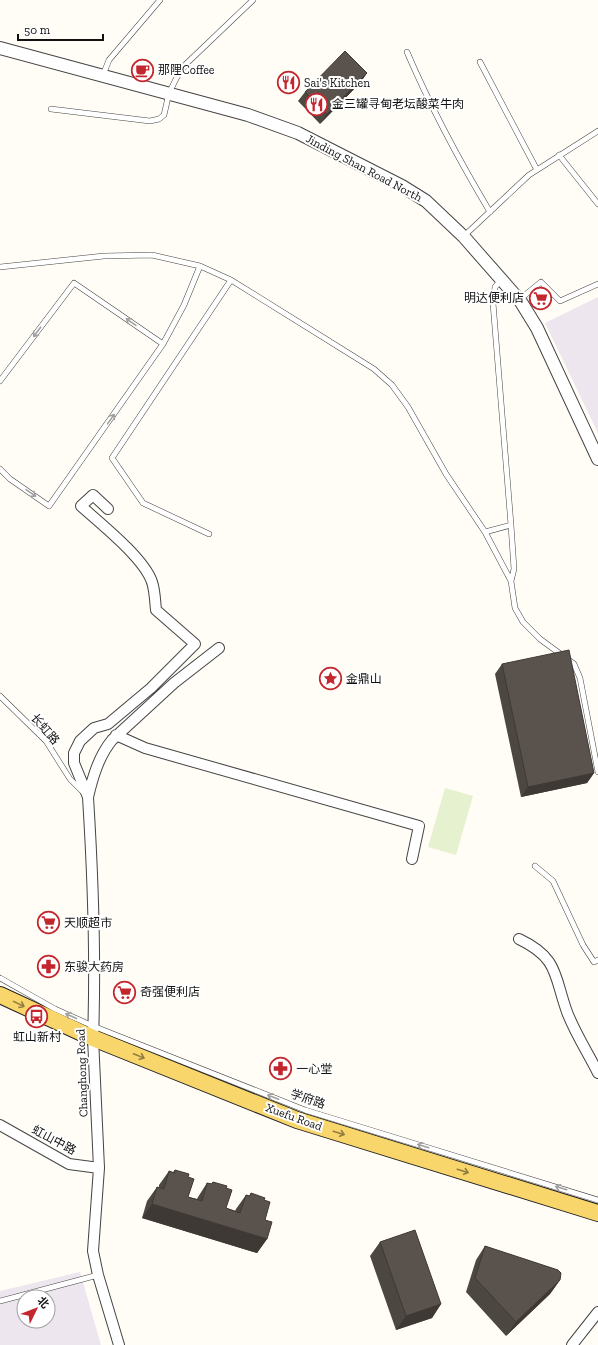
<svg xmlns="http://www.w3.org/2000/svg" width="598" height="1345" font-family="'Zilla Slab','Noto Sans SC',serif">
<rect width="100%" height="100%" fill="#fffdf5"/>
<path fill="#eee6ef" fill-rule="evenodd" d="M598,297V433L545,323Z
M80,1272L101,1345H0V1291ZM24,1297H48V1321H24Z"/>
<path fill="#e6f2cf" d="M445,788L473,796L456,855L428,847Z"/>
<g fill="none" stroke-linecap="round" stroke-linejoin="round">
<defs>
<path id="service" d="M407,52C431,108 459,160 490,212
M480,62L537,170
M103,75L109,60L160,0
M51,109L150,121L159,119L164,115L169,93L177,77L186,64L253,0
M559,155L598,204
M464,236L529,175L598,131
M0,267L104,256L152,255L200,266L231,280L374,369L392,385L408,407L446,474L485,532L511,525L493,303L495,287L502,279
M519,300L541,282L560,301L598,284
M0,381L74,283L163,344
M0,469L10,479L49,506L163,344L184,305L200,266
M485,532L511,581L515,608L523,622L540,639L574,664L580,678L598,772
M209,534L143,503L112,458L231,280
M511,581L514,569L511,525
M0,696L46,741L70,779L83,792
M535,866L553,881L583,945L594,962L598,960
M0,978L55,1009L93,1026L305,1110L598,1200
M0,1301L98,1275"/>
<path id="minor" d="M116,735L145,748L419,826L412,859
M88,797L74,763V753L80,741L94,728L108,724L151,688L195,644L156,610C155,601 155,591 152,582C144,558 101,524 81,506L93,495L108,509
M519,939C559,958 554,976 567,1012C575,1033 588,1053 598,1073
M0,1125L69,1164L99,1168
M119,1345L98,1275L93,1251L99,1168L93,1038C96,958 93,877 88,797C93,776 99,756 112,740L174,683L219,648
M572,1345L598,1312"/>
<path id="tertiary" d="M0,48L248,115L298,133L402,186L426,201L464,237L521,302L537,328L598,459"/>
<path id="primary" d="M0,995L93,1038L297,1120L598,1213"/>
</defs>
<use href="#service" stroke="#444" stroke-width="6"/>
<use href="#minor" stroke="#444" stroke-width="12"/>
<use href="#tertiary" stroke="#444" stroke-width="14"/>
<use href="#primary" stroke="#222" stroke-width="18"/>
<use href="#service" stroke="#fff" stroke-width="5"/>
<use href="#minor" stroke="#fff" stroke-width="10"/>
<use href="#tertiary" stroke="#fff" stroke-width="12"/>
<use href="#primary" stroke="#f9d66b" stroke-width="16"/>
</g>
<path fill="#4d4742" d="M367,73L360,83L320,124L298,101L305,92Z
M502,664L594,773L587,783L521,797L495,674Z
M175,1170L188,1177V1197L197,1199L198,1197L207,1183L211,1184L213,1182L226,1188V1208L235,1211L236,1209L246,1195L249,1196L251,1193L264,1200L265,1220L267,1239L257,1253L142,1218L147,1201L157,1187L159,1188V1185L169,1171L173,1172Z
M380,1242L441,1304L432,1318L396,1330L370,1256Z
M485,1246L560,1280L550,1294L506,1336L466,1292L476,1260Z"/>
<path fill="#3f3936" d="M367,73L360,83L320,124L327,114Z
M594,773L587,783L521,797L528,787Z
M152,1204L267,1239L257,1253L142,1218Z
M560,1280L550,1294L506,1336L516,1322Z
M441,1304L432,1318L396,1330L406,1316Z"/>
<path fill="#5a524d" stroke="#3f3936" d="M345,51L367,73L327,114L305,92Z
M569,650L594,773L528,787L502,664Z
M175,1170L189,1174L188,1177L194,1179L188,1197L202,1201L207,1183L212,1184L213,1182L227,1186L226,1188L232,1190L226,1208L240,1213L246,1195L250,1196L251,1193L265,1198L264,1200L270,1202L265,1220L272,1222L267,1239L152,1204L157,1187L164,1189L169,1171L174,1173Z
M415,1230L441,1304L406,1316L380,1242Z
M485,1246L558,1270L561,1273L560,1280L516,1322L475,1278Z"/>
<defs><path id="oneway-shaft" d="M-6 0H5M1.5-3L5.5 0L1.5 3" fill="none" stroke-width="1.6" stroke-linecap="round" stroke-linejoin="round"/></defs>
<g stroke="#a0a0a0">
<use href="#oneway-shaft" transform="translate(131 322) rotate(-145)"/>
<use href="#oneway-shaft" transform="translate(37 332) rotate(127)"/>
<use href="#oneway-shaft" transform="translate(111 419) rotate(-55)"/>
<use href="#oneway-shaft" transform="translate(31 493) rotate(35)"/>
<use href="#oneway-shaft" transform="translate(71 1016) rotate(-156)"/>
<use href="#oneway-shaft" transform="translate(273 1097) rotate(-159)"/>
<use href="#oneway-shaft" transform="translate(423 1146) rotate(-163)"/>
<use href="#oneway-shaft" transform="translate(561 1188) rotate(-163)"/>
</g>
<g stroke="#917d42">
<use href="#oneway-shaft" transform="translate(19 1004) rotate(26)"/>
<use href="#oneway-shaft" transform="translate(139 1056) rotate(22)"/>
<use href="#oneway-shaft" transform="translate(339 1133) rotate(17)"/>
<use href="#oneway-shaft" transform="translate(463 1171) rotate(17)"/>
</g>
<defs>
<symbol id="cafe-ring" viewBox="-11 -11 22 22"><circle r="9.5" fill="#fff" stroke="#c4262e" stroke-width="1.5"/><path d="M-5.5-4.5H6V0H3Q3 3.5 0 3.5H-2.5Q-5.5 3.5-5.5 0ZM3-3.2v2h1.7v-2ZM-6 4.5H4V6H-6Z" fill="#c4262e"/></symbol>
<symbol id="restaurant-ring" viewBox="-11 -11 22 22"><circle r="9.5" fill="#fff" stroke="#c4262e" stroke-width="1.5"/><path d="M-5-6h1v4h1v-4h1v4h1v-4h1v5L-1.5 .5V6h-2V.5L-5-1ZM5-6V6H3V1.5H1.5Q1.5-4 5-6Z" fill="#c4262e"/></symbol>
<symbol id="supermarket-ring" viewBox="-11 -11 22 22"><circle r="9.5" fill="#fff" stroke="#c4262e" stroke-width="1.5"/><path d="M-6-5.5h2.5l.6 2H6L4.5 2H-2.5L-4.4-4H-6ZM-1.5 3.2a1.3 1.3 0 1 0 .1 0ZM3 3.2a1.3 1.3 0 1 0 .1 0Z" fill="#c4262e"/></symbol>
<symbol id="sight-ring" viewBox="-11 -11 22 22"><circle r="9.5" fill="#fff" stroke="#c4262e" stroke-width="1.5"/><path d="M0-6L1.8-2.2L6-1.7L2.9 1.2L3.7 5.4L0 3.3L-3.7 5.4L-2.9 1.2L-6-1.7L-1.8-2.2Z" fill="#c4262e"/></symbol>
<symbol id="pharmacy-ring" viewBox="-11 -11 22 22"><circle r="9.5" fill="#fff" stroke="#c4262e" stroke-width="1.5"/><path d="M-2-6h4v4h4v4h-4v4h-4v-4h-4v-4h4Z" fill="#c4262e"/></symbol>
<symbol id="bus-ring" viewBox="-11 -11 22 22"><circle r="9.5" fill="#fff" stroke="#c4262e" stroke-width="1.5"/><path d="M-5-6H5V4H4V6H2V4H-2V6H-4V4H-5ZM-3.5-4V0h7V-4ZM-3.5 1.2v1.5H-2V1.2ZM2 1.2v1.5H3.5V1.2Z" fill="#c4262e"/></symbol>
</defs>
<g fill-rule="evenodd">
<use href="#cafe-ring" x="130" y="58" width="25" height="25"/>
<use href="#restaurant-ring" x="276" y="70" width="25" height="25"/>
<use href="#restaurant-ring" x="304" y="92" width="25" height="25"/>
<use href="#supermarket-ring" x="528" y="286" width="25" height="25"/>
<use href="#sight-ring" x="318" y="666" width="25" height="25"/>
<use href="#supermarket-ring" x="36" y="910" width="25" height="25"/>
<use href="#pharmacy-ring" x="36" y="954" width="25" height="25"/>
<use href="#supermarket-ring" x="112" y="980" width="25" height="25"/>
<use href="#bus-ring" x="24" y="1004" width="25" height="25"/>
<use href="#pharmacy-ring" x="268" y="1056" width="25" height="25"/>
</g>
<g text-anchor="middle" dominant-baseline="central" stroke-width="4" stroke-linejoin="round" paint-order="stroke">
<g font-size="12" fill="#111" stroke="#fff" text-anchor="start">
<text x="158" y="70">那䧉Coffee</text>
<text x="304" y="83">Sai's Kitchen</text>
<text x="332" y="104">金三罐寻甸老坛酸菜牛肉</text>
<text x="524" y="298" text-anchor="end">明达便利店</text>
<text x="346" y="679">金鼎山</text>
<text x="64" y="923">天顺超市</text>
<text x="64" y="967">东骏大药房</text>
<text x="140" y="992">奇强便利店</text>
<text x="37" y="1037" text-anchor="middle">虹山新村</text>
<text x="296" y="1069">一心堂</text>
</g>
<g font-size="12" fill="#111" stroke="#fff">
<text transform="translate(364 168) rotate(28)">Jinding Shan Road North</text>
<text transform="translate(45 729) rotate(49)">长虹路</text>
<text transform="translate(82 1073) rotate(-92)">Changhong Road</text>
<text transform="translate(308 1099) rotate(19)">学府路</text>
<text transform="translate(294 1117) rotate(20)">Xuefu Road</text>
<text transform="translate(54 1140) rotate(28)">虹山中路</text>
</g>
</g>
<g transform="translate(36 1309) rotate(47)"><circle r="19" fill="#ffffff" stroke="#a0a0a0"/>
<path d="M0-3L7 15L0 10L-7 15Z" fill="#c4262e"/>
<text y="-6" font-size="11" font-weight="bold" text-anchor="middle" fill="#111111">北</text>
</g>
<path d="M18 34v6h85v-6" fill="none" stroke="#111111" stroke-width="2"/>
<text x="24" y="34" font-size="12" fill="#111111" stroke="#ffffff" stroke-width="3" paint-order="stroke">50 m</text>
</svg>
